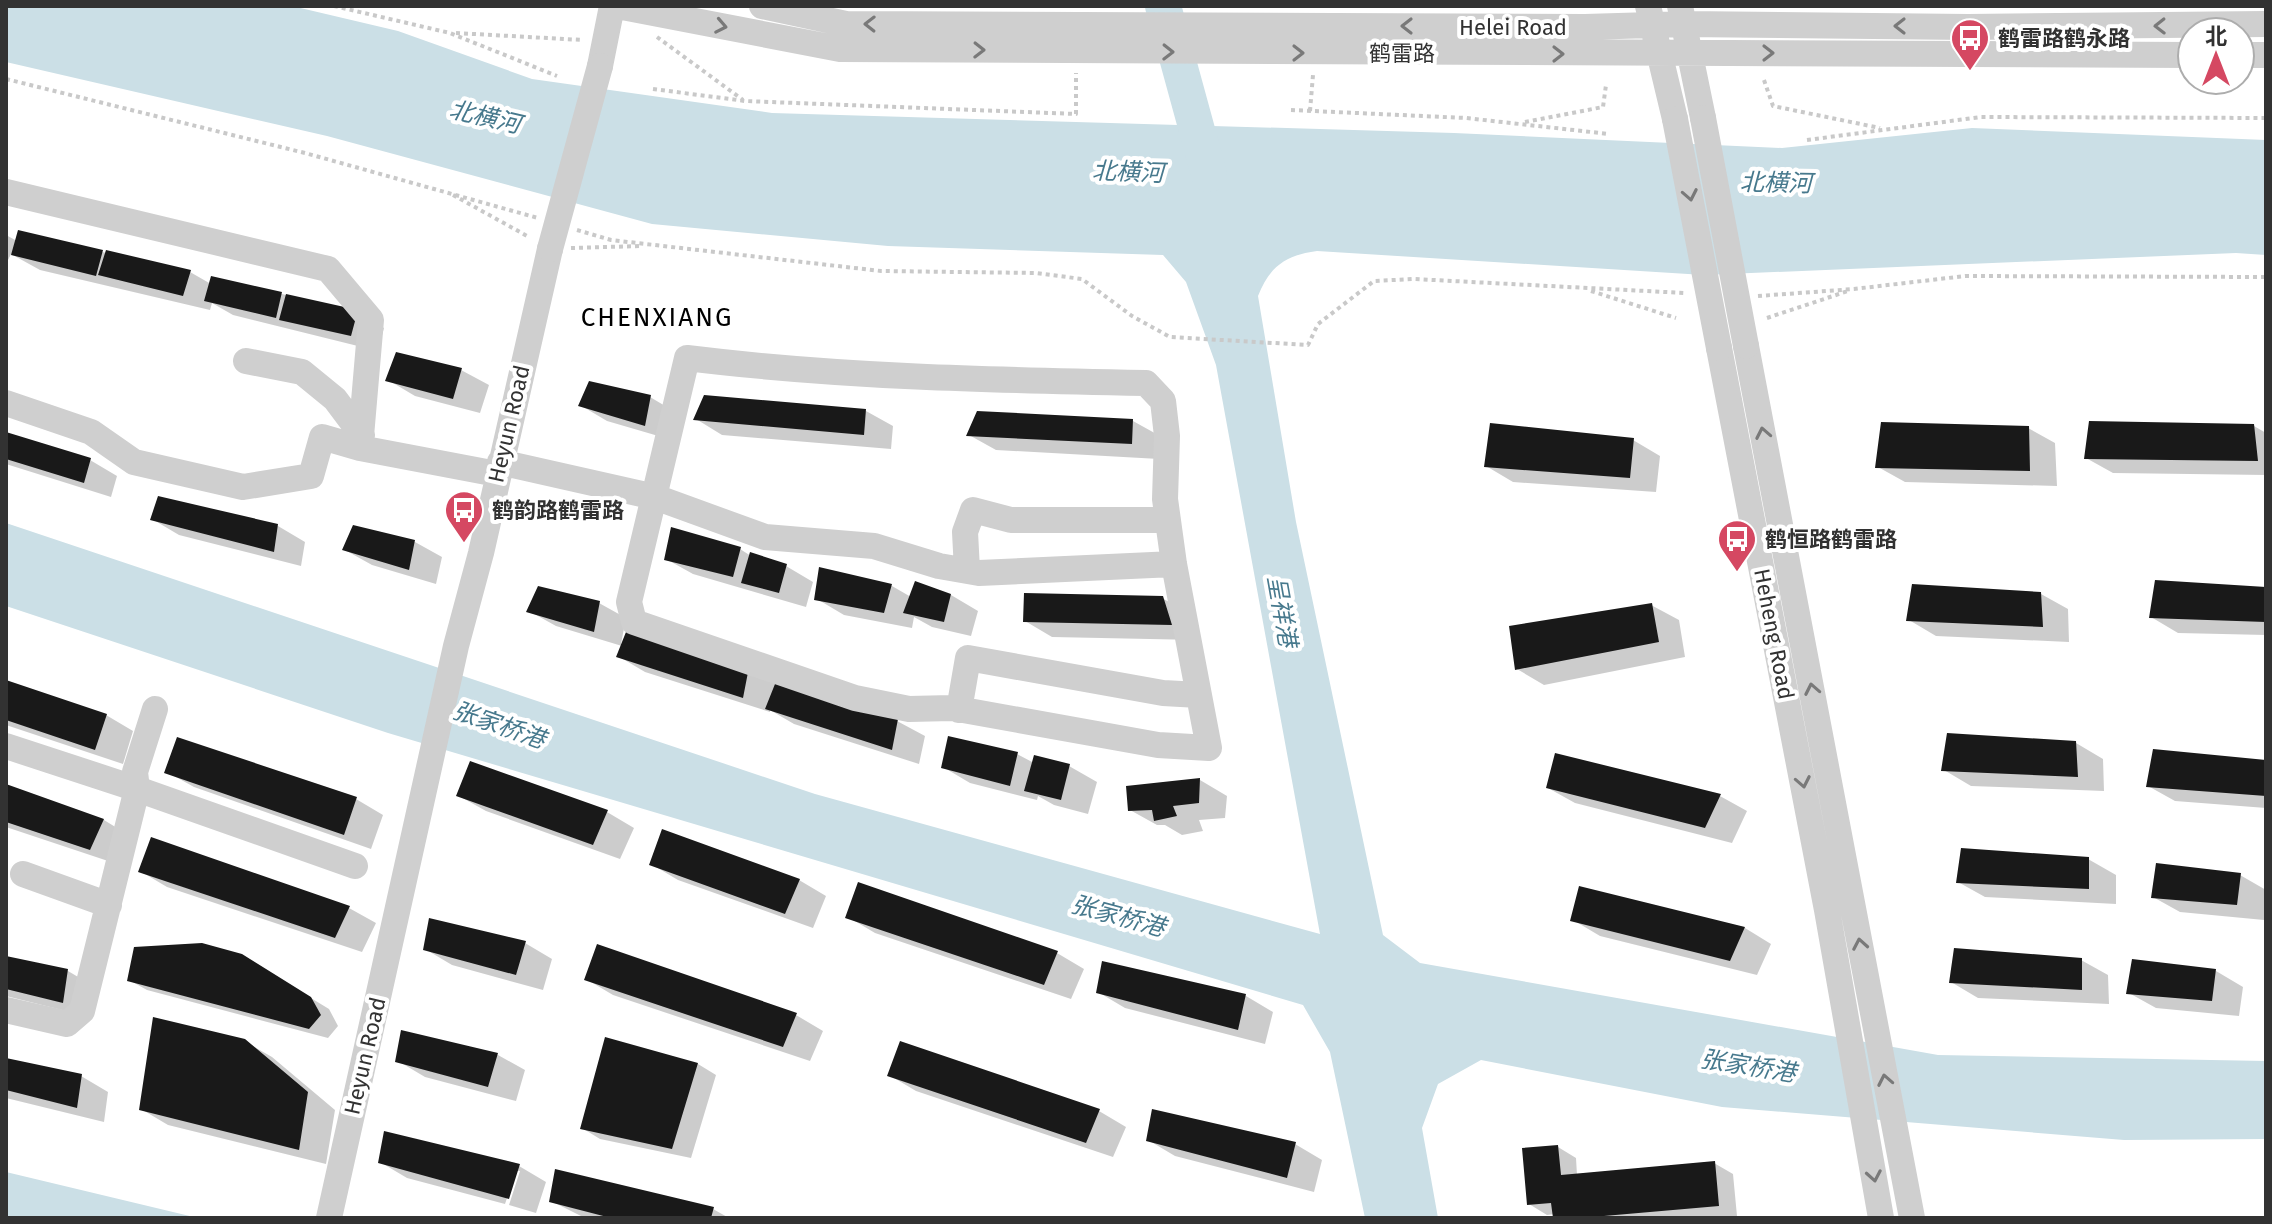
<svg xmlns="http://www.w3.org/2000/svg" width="2272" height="1224" font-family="'Fira Sans','Noto Sans SC',sans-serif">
<rect width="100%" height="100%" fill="#fff"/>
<path fill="#cbdfe6" d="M6,6H292L398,31L532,79L772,113L1454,133L1782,148L1972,128L2266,140V255L2236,253L1704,275L1317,251C1286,255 1270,266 1258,296L1296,522L1383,935L1420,963L1938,1055L2266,1061V1139L2124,1140L1722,1107L1481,1060L1438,1084L1422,1128L1438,1218H1365L1330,1052L1303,1005L388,733L6,606V523L815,794L1320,934L1216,365L1186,282L1163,255L888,246L652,224L327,136L6,62Z
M6,1172L198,1218H6Z"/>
<path fill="#0003" d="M6,235L17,241L102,252L190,272L211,284L282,294L357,312L384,328L378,351L233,315L212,303L210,310L40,270L11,254L6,264Z
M461,370L489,385L480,413L415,396L388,380Z
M650,397L677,413L672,440L607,421L580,405Z
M866,411L893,426L891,449L722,435L696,419Z
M1133,421L1160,436L1159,459L996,450L969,435Z
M2254,426L2266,433V475L2113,473L2086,458Z
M2028,428L2055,443L2057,486L1905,482L1878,467Z
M6,434L90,460L117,476L111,497L6,464Z
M1633,440L1660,456L1656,492L1513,482L1486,466Z
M152,519L278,526L305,542L301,566L179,535Z
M415,542L442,557L436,584L372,565L345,550Z
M740,549L751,556L786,566L813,582L806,607L693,574L666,559Z
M821,569L892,586L911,597L951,595L978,611L971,636L932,627L914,617L912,628L844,615L817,599Z
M2266,589V635L2178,633L2151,617Z
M2041,594L2068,609L2069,642L1936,636L1909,620Z
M1162,598L1190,614L1198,640L1052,637L1025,621Z
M599,603L626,618L621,644H623L629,629L897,721L925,736L919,764L794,724L770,710V712L645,672L618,656L622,646L556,626L529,611Z
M1651,605L1679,620L1685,657L1544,685L1517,669Z
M6,682L106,715L133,731L123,764L6,725Z
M2076,743L2103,759L2104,791L1971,786L1944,770Z
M1017,754L1034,763L1035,758L1069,766L1097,782L1088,814L1054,805L1038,796L1037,800L970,783L943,767Z
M2266,762V808L2175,801L2148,786Z
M167,772L356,799L383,815L371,849L194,787Z
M1200,780L1227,796L1225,818L1199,820L1203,831L1182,835L1165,825H1157L1130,810Z
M6,786L104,820L130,836L117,864L6,827Z
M1548,788L1720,796L1747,811L1732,843L1575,803Z
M459,796L607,812L634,828L620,859L486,811Z
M2088,859L2116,875V904L1985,897L1958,882Z
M651,864L799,880L826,896L813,928L678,880Z
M140,871L349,908L376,923L362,952L167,887Z
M2240,875L2266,890L2264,920L2180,912L2153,897Z
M1580,888L1745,928L1771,944L1757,975L1600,936L1573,920Z
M848,917L1057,953L1084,969L1071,999L875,933Z
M525,943L552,959L543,990L452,965L425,949Z
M6,958L68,971L95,987L90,1017L6,996Z
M2081,960L2108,975L2109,1004L1978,998L1951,982Z
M1104,963L1246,996L1273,1012L1265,1044L1125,1008L1098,992Z
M260,967L329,1009L338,1026L328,1038L147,990L129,980Z
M2216,971L2243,987L2239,1016L2156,1008L2129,993Z
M586,979L796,1015L823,1031L810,1061L613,995Z
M403,1032L498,1055L525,1070L516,1101L425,1077L398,1061Z
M606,1040L698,1064L716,1075L691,1158L600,1139L582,1128Z
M244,1041L272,1057L335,1110L326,1164L168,1125L141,1109Z
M6,1060L81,1076L108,1092L104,1122L6,1098Z
M889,1075L1099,1111L1126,1127L1113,1157L916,1091Z
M1148,1140L1295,1144L1322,1160L1314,1192L1175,1156Z
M1558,1147L1576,1158L1577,1175L1714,1163L1733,1174L1737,1216L1708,1218H1555V1214L1547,1215L1529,1204Z
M380,1162L519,1166L546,1182L536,1213L509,1205L520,1171H516L505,1204L407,1178Z
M551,1201L713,1209L729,1218H585Z"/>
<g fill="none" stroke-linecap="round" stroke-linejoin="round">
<path stroke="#cbdfe6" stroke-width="36" d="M1163,6L1209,174"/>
</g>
<path fill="#191919" d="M18,230L103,250L96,276L11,255Z
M106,250L191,270L183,296L98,275Z
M211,276L282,292L276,318L204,301Z
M286,294L358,310L351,336L279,320Z
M396,352L462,368L453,399L385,381Z
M589,381L651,395L645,426L578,406Z
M704,395L866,409L864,435L693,420Z
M977,411L1133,419L1132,444L966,436Z
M2089,421L2254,424L2258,461L2084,459Z
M1881,422L2029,426L2030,471L1875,468Z
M1490,423L1634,438L1630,478L1484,467Z
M6,432L91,458L84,483L6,459Z
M158,496L278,524L274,552L150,520Z
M353,525L415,540L409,570L342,550Z
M671,527L741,547L733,577L664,560Z
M750,552L787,564L779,593L741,583Z
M819,567L892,584L884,613L814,600Z
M2155,580L2266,587V622L2149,618Z
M915,581L951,594L944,622L903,613Z
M1912,584L2041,592L2043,627L1906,621Z
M538,586L600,601L594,632L526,612Z
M1024,593L1163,596L1172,625L1023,622Z
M1652,603L1659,642L1515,670L1509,626Z
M628,627L749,667L743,698L616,657Z
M777,679L898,719L892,750L765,709Z
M6,680L107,714L95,750L6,720Z
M1947,733L2076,741L2078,777L1941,771Z
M948,736L1018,752L1010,786L941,768Z
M177,737L357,797L344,835L164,773Z
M2153,749L2266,760V796L2146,787Z
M1555,753L1721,794L1705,828L1546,788Z
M1034,755L1070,764L1061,800L1024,791Z
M470,761L608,810L593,845L456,796Z
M1200,778L1199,803L1173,806L1177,816L1154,821L1152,810L1128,811L1126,786Z
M6,784L104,819L90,850L6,822Z
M662,829L800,879L785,914L649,865Z
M151,837L350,906L335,938L138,872Z
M1961,848L2089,857V889L1956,883Z
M2156,863L2241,873L2237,905L2151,898Z
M858,882L1058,951L1044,985L845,918Z
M1579,886L1745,927L1730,961L1570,921Z
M429,918L526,941L516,975L423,950Z
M202,943L242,954L311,997L321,1015L309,1029L127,981L134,947Z
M597,944L797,1013L783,1047L584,980Z
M1954,948L2082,958V990L1949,983Z
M6,956L68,969L63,1003L6,989Z
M2132,959L2216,969L2212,1001L2126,994Z
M1102,961L1246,994L1238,1030L1096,993Z
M153,1017L245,1039L308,1092L299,1150L139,1110Z
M401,1030L498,1053L488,1087L395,1062Z
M605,1037L698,1063L672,1149L580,1129Z
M900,1041L1100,1109L1086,1143L887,1076Z
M6,1058L82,1074L77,1108L6,1090Z
M1152,1109L1296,1142L1287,1178L1146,1141Z
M384,1131L520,1164L509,1199L378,1163Z
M1558,1145L1561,1175L1715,1161L1719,1206L1581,1218H1553L1551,1203L1527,1205L1522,1148Z
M555,1169L714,1207L711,1218H611L549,1202Z"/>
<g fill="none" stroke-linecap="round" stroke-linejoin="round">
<path stroke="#c9c9c9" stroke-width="4" stroke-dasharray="4 4" stroke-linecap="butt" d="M334,6L450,33L557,76
M456,33L583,40
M657,37L743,100
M6,79L305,153L538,218
M1764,80L1773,106L1880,128
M653,89L745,101L1076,114V73
M1291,110L1466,118L1609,134
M1310,111L1313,75
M1525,122L1603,107L1606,85
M1807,140L1981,117L2266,118
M453,195L529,237
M577,230L611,240L881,271L1036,273L1082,279L1132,316L1170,337L1308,345L1318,324L1374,281L1414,279L1685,293
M571,248L642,246
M1591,291L1676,318
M1758,296L1854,289L1965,276L2266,277
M1767,318L1848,291"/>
<path stroke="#cfcfcf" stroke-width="26" d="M617,6L840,49L2192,55
M762,6L846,24L1585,27L1685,24L1968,27L2266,24
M1648,6L1675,119
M1680,6L1703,118
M2240,55H2266
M600,66L612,6
M6,192L328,269L371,320L360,448
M1746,346L1912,1218
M1719,348L1827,910L1881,1218
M687,358C840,377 993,380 1146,383L1163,401L1167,436L1165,499L1174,564L1209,748L1158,745L952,708L909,709L855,698L634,622L629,602Z
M246,361L302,372L335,399L362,435
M6,403L91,432L134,462L243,487L311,476L322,437L360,448L497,474
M500,462L655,497L765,537L874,546L939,566L979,573L1174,564
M967,570L965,532L973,510L1011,520H1168
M959,710L968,658L1163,693L1199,695
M6,746L137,789L355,866
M23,874L109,905
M6,1010L67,1024L82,1011L137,789L135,772L155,709
M329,1218L456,646L481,553L550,249"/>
<path stroke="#cfcfcf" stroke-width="26" d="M1703,118L1746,346
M1675,119L1719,348
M550,249L600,66"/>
</g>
<defs><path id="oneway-chevron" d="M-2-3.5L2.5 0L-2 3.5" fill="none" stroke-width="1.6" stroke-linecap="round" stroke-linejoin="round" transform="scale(2)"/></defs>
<g stroke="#797979">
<use href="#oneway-chevron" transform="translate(870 24) rotate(-179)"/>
<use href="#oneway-chevron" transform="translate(721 26) rotate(11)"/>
<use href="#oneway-chevron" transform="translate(1407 26) rotate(-180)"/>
<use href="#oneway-chevron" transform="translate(1900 26) rotate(-180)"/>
<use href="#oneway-chevron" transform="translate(2160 26) rotate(179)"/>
<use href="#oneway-chevron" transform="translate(979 50) rotate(1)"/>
<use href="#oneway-chevron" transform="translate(1168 52) rotate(1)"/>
<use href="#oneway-chevron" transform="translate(1298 53)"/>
<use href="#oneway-chevron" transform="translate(1768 53)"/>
<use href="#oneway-chevron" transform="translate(1558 54)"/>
<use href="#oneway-chevron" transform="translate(1690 195) rotate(79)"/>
<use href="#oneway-chevron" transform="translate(1763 433) rotate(-101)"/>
<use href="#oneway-chevron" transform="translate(1812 689) rotate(-101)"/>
<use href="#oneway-chevron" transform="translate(1803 782) rotate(79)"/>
<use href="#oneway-chevron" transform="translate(1860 944) rotate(-100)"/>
<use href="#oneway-chevron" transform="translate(1885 1080) rotate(-101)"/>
<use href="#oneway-chevron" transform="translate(1874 1176) rotate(80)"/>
</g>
<defs>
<symbol id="bus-pin" viewBox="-11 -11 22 30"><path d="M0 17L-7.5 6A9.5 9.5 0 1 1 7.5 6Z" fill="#d54862" stroke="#fff"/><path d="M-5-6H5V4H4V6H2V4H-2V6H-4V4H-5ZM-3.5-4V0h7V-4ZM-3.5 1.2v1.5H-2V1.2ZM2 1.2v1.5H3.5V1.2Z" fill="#fff"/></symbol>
</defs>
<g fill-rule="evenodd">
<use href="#bus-pin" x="1948" y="16" width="44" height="60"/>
<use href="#bus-pin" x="442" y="488" width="44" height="60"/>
<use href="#bus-pin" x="1715" y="517" width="44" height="60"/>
</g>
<g text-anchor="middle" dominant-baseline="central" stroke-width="8" stroke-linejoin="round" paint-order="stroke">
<g font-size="22" fill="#323232" stroke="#fff">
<text x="1513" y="27">Helei Road</text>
<text x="1402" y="53">鹤雷路</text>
<text transform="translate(509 424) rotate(-77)">Heyun Road</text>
<text transform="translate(1774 634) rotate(79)">Heheng Road</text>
<text transform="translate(365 1056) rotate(-77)">Heyun Road</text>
</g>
<g font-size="22" font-weight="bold" fill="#323232" stroke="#fff" text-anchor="start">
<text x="1998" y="38">鹤雷路鹤永路</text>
<text x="492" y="510">鹤韵路鹤雷路</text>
<text x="1765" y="539">鹤恒路鹤雷路</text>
</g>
<g font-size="24" font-style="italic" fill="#47798d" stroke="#fff">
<text transform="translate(485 117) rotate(13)">北横河</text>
<text transform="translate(1128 172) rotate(2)">北横河</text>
<text transform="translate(1776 183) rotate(1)">北横河</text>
<text transform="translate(1282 611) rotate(80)">呈祥港</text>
<text transform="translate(499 725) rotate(19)">张家桥港</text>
<text transform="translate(1118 916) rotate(15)">张家桥港</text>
<text transform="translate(1748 1066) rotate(9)">张家桥港</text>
</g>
<g font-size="26" letter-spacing="2" fill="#000" stroke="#fff">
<text x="657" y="317">CHENXIANG</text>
</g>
</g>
<rect width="2272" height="1224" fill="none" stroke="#323232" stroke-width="16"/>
<g transform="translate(2216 56)"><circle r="38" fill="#ffffff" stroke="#adadad" stroke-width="2"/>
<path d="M0-6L14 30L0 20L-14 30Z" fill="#d54862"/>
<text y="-12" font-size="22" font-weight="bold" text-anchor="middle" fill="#323232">北</text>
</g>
</svg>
